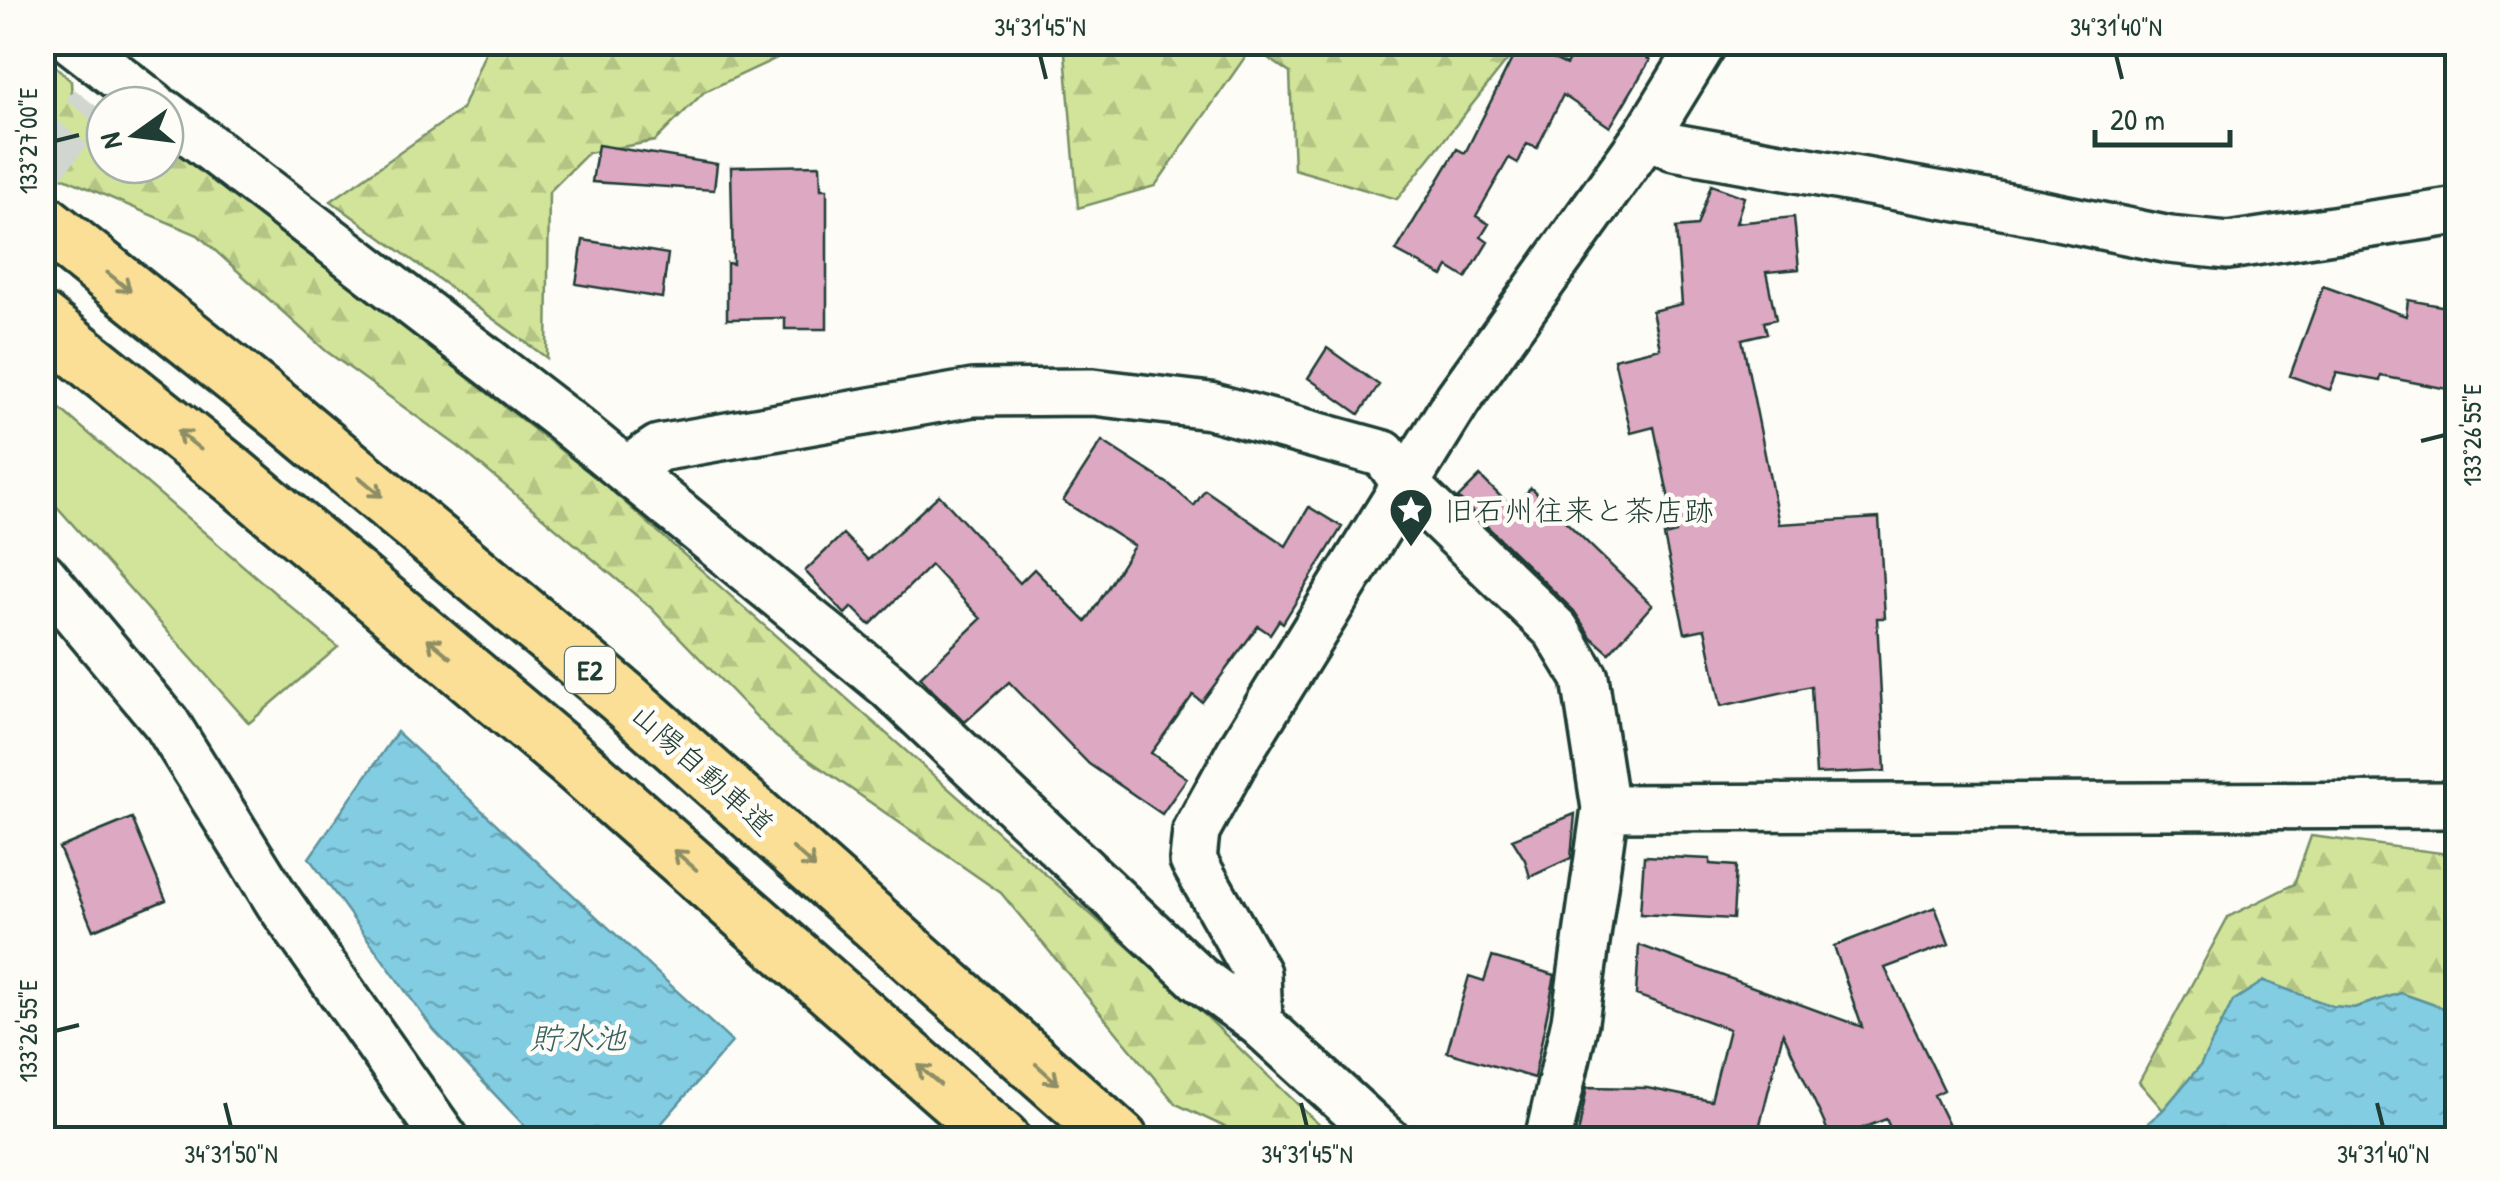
<svg xmlns="http://www.w3.org/2000/svg" width="2500" height="1182" font-family="'Patrick Hand','Klee One',sans-serif">
<defs>
<pattern id="forest-firs" width="22" height="20" patternUnits="userSpaceOnUse" patternTransform="scale(2.5)"><rect width="22" height="20" fill="#d1e499"/><path d="M5 1l3.5 6h-7zM16 11l3.5 6h-7z" fill="#b3c484"/></pattern>
<pattern id="water-ripples" width="26" height="14" patternUnits="userSpaceOnUse" patternTransform="scale(2.5)"><rect width="26" height="14" fill="#83cde3"/><path d="M2 4q2-2 4 0t4 0M15 11q2-2 4 0t4 0" fill="none" stroke="#6ba8b9"/></pattern>
</defs>
<rect width="100%" height="100%" fill="#fdfcf7"/>
<filter id="ink" filterUnits="userSpaceOnUse"><feTurbulence type="fractalNoise" baseFrequency=".01" numOctaves="2"/><feDisplacementMap in="SourceGraphic" scale="20" xChannelSelector="R" yChannelSelector="G"/><feConvolveMatrix kernelMatrix="1 2 1 2 8 2 1 2 1" color-interpolation-filters="sRGB"/></filter>
<g filter="url(#ink)">
<path fill="#d1e499" stroke="#789066" stroke-width="2.5" d="M44,395L338,647L249,723L43,491Z"/>
<path fill="url(#forest-firs)" stroke="#789066" stroke-width="2.5" d="M489,43H792L794,50L704,92L655,141L588,153L549,192L547,358L331,201L462,109Z
M1056,43H1521L1397,199L1294,169L1290,73L1252,47L1155,186L1078,208L1065,53Z
M42,53L71,81L72,101L105,125V165H165V141L604,484L1207,1017L1334,1139H1250L1176,1104L1001,893L776,737L650,607L459,447L326,351L198,235L50,172L43,164Z
M2311,836L2457,855V1013L2401,993L2353,1008L2332,1006L2264,982L2233,1001L2200,1066L2163,1110L2139,1082L2228,917L2294,884Z"/>
<path fill="url(#water-ripples)" stroke="#5b939d" stroke-width="2.5" d="M397,732L732,1042L648,1139H537L433,1029L309,858Z
M2264,981L2332,1006L2354,1008L2401,993L2457,1013V1139H2129L2163,1110L2200,1066L2233,1001Z"/>
<path fill="#dda8c1" stroke="#1f3d34" stroke-width="2.5" d="M1580,42H1647L1640,54L1650,60L1610,127L1563,95L1537,148L1527,144L1518,163L1509,158L1476,216L1489,224L1481,237L1488,242L1466,278L1448,267L1443,276L1396,251L1457,149L1465,153L1520,43L1566,65Z
M598,145L717,164L714,190L592,182Z
M820,165L821,189H827V329H785V318L727,319V263L733,264L731,167Z
M1711,185L1744,197L1736,223L1794,217L1799,269L1766,272L1776,319L1764,322L1767,333L1742,339L1779,524L1879,518L1885,618H1877L1885,771L1816,774L1811,686L1721,706L1705,629L1685,633L1664,536L1676,533L1654,427L1631,433L1614,359L1660,348L1652,311L1682,304L1676,228L1697,226Z
M583,240L668,254L662,298L576,284Z
M2323,286L2406,316L2408,300L2458,309V391L2381,376L2380,381L2337,373L2330,390L2290,376Z
M1327,348L1379,385L1359,414L1308,378Z
M1102,441L1170,485L1194,506L1205,490L1286,546L1309,507L1342,527L1283,623L1279,620L1270,634L1258,626L1202,702L1193,695L1151,753L1187,778L1162,814L1089,764L1009,682L965,722L935,693L920,677L981,619L931,565L870,625L852,607L845,614L805,571L843,534L868,560L939,495L1020,583L1034,569L1086,622L1134,546L1063,501Z
M1480,476L1512,508L1531,488L1652,605L1609,653L1591,637L1574,611L1458,498Z
M1575,814L1571,858L1530,877L1525,860L1512,839Z
M132,818L166,900L93,930L59,848Z
M1644,856L1710,859V864L1736,866L1733,919L1640,914Z
M1935,907L1949,944L1885,968L1944,1090L1934,1095L1956,1140H1896L1886,1119L1832,1140L1783,1033L1756,1140H1577L1587,1087L1647,1088L1711,1101L1729,1029L1636,995L1639,945L1862,1027L1834,946Z
M1492,957L1555,975L1534,1078L1447,1052L1469,976L1484,981Z"/>
<g fill="none" stroke-linecap="round" stroke-linejoin="round">
<path stroke="#d1d6d0" stroke-width="45" stroke-dasharray="45 22" stroke-linecap="butt" d="M42,166L92,103"/>
<defs>
<path id="minor" d="M73,42L154,105
M165,113L567,422L888,685L1198,978L1259,1023L1387,1140
M1647,135L1704,42
M626,470L659,448L973,393L1093,392L1210,406L1384,454L1406,485L1556,630L1585,678L1605,808L1575,1021L1548,1140
M42,574L167,724L279,903L446,1140
M1605,808L2458,805
M1259,1023L1257,973L1193,860L1196,831L1239,753L1458,399L1647,135L1674,147L2014,208L2170,240L2228,246L2458,211"/>
<path id="highway" d="M42,221L286,416L622,697L1120,1140
M42,322L234,476L570,759L1002,1140"/>
</defs>
<use href="#minor" stroke="#1f3d34" stroke-width="52"/>
<use href="#highway" stroke="#1f3d34" stroke-width="62"/>
<use href="#minor" stroke="#fdfcf7" stroke-width="45"/>
<use href="#highway" stroke="#fbdf96" stroke-width="55"/>
</g>
<defs><path id="oneway-shaft" d="M-6 0H5M1.5-3L5.5 0L1.5 3" fill="none" stroke-width="1.6" stroke-linecap="round" stroke-linejoin="round" transform="scale(2.5)"/></defs>
<g stroke="#8d8e65">
<use href="#oneway-shaft" transform="translate(119 282) rotate(39)"/>
<use href="#oneway-shaft" transform="translate(189 440) rotate(-141)"/>
<use href="#oneway-shaft" transform="translate(371 487) rotate(40)"/>
<use href="#oneway-shaft" transform="translate(439 648) rotate(-140)"/>
<use href="#oneway-shaft" transform="translate(804 858) rotate(42)"/>
<use href="#oneway-shaft" transform="translate(685 860) rotate(-139)"/>
<use href="#oneway-shaft" transform="translate(1047 1074) rotate(42)"/>
<use href="#oneway-shaft" transform="translate(929 1075) rotate(-139)"/>
</g>
</g>
<path fill="none" stroke="#1f3d34" stroke-width="4" d="M1040,55L1046,79M2116,55L2122,79M55,141L79,135M2421,441L2445,435M55,1031L79,1025M225,1103L231,1127M1301,1103L1307,1127M2377,1103L2383,1127"/>
<defs>
<symbol id="sight-pin" viewBox="-11 -11 22 30"><path d="M0 17L-7.5 6A9.5 9.5 0 1 1 7.5 6Z" fill="#1f3d34" stroke="#fdfcf7"/><path d="M0-6L1.8-2.2L6-1.7L2.9 1.2L3.7 5.4L0 3.3L-3.7 5.4L-2.9 1.2L-6-1.7L-1.8-2.2Z" fill="#fff"/></symbol>
</defs>
<g fill-rule="evenodd">
<use href="#sight-pin" x="1386" y="485" width="50" height="68"/>
</g>
<g text-anchor="middle" dominant-baseline="central" stroke-width="9" stroke-linejoin="round" paint-order="stroke">
<rect fill="#fdfcf7" stroke="#62766e" stroke-width="2.5" x="565" y="647" width="50" height="46" rx="8"/>
<g font-size="28" font-weight="bold" fill="#1f3d34">
<text x="590" y="670">E2</text>
</g>
<g font-size="30" fill="#1f3d34" stroke="#fdfcf7" text-anchor="start">
<text x="1444" y="510">旧石州往来と茶店跡</text>
</g>
<g font-size="30" fill="#1f3d34" stroke="#fdfcf7">
<text transform="translate(703 769) rotate(42)">山陽自動車道</text>
</g>
<g font-size="32" font-style="italic" fill="#386160" stroke="#fdfcf7">
<text x="578" y="1037">貯水池</text>
</g>
</g>
<rect width="2500" height="1182" fill="none" stroke="#fdfcf7" stroke-width="110"/>
<g transform="translate(135 135) rotate(256)"><circle r="48" fill="#fdfcf7" stroke="#a4b0a9" stroke-width="2.5"/>
<path d="M0-8L18 38L0 25L-18 38Z" fill="#1f3d34"/>
<text y="-15" font-size="28" font-weight="bold" text-anchor="middle" fill="#1f3d34">N</text>
</g>
<path d="M2095 130v15h135v-15" fill="none" stroke="#1f3d34" stroke-width="5"/>
<text x="2110" y="130" font-size="30" fill="#1f3d34" stroke="#fdfcf7" stroke-width="8" paint-order="stroke">20 m</text>
<rect x="55" y="55" width="2390" height="1072" fill="none" stroke="#1f3d34" stroke-width="4"/>
<g font-size="25" text-anchor="middle" fill="#1f3d34">
<text x="1040" y="36">34°31'45"N</text>
<text x="2116" y="36">34°31'40"N</text>
<text transform="translate(28 141) rotate(-90)" y="9">133°27'00"E</text>
<text transform="translate(2472 435) rotate(-90)" y="9">133°26'55"E</text>
<text transform="translate(28 1031) rotate(-90)" y="9">133°26'55"E</text>
<text x="231" y="1163">34°31'50"N</text>
<text x="1307" y="1163">34°31'45"N</text>
<text x="2383" y="1163">34°31'40"N</text>
</g>
</svg>
